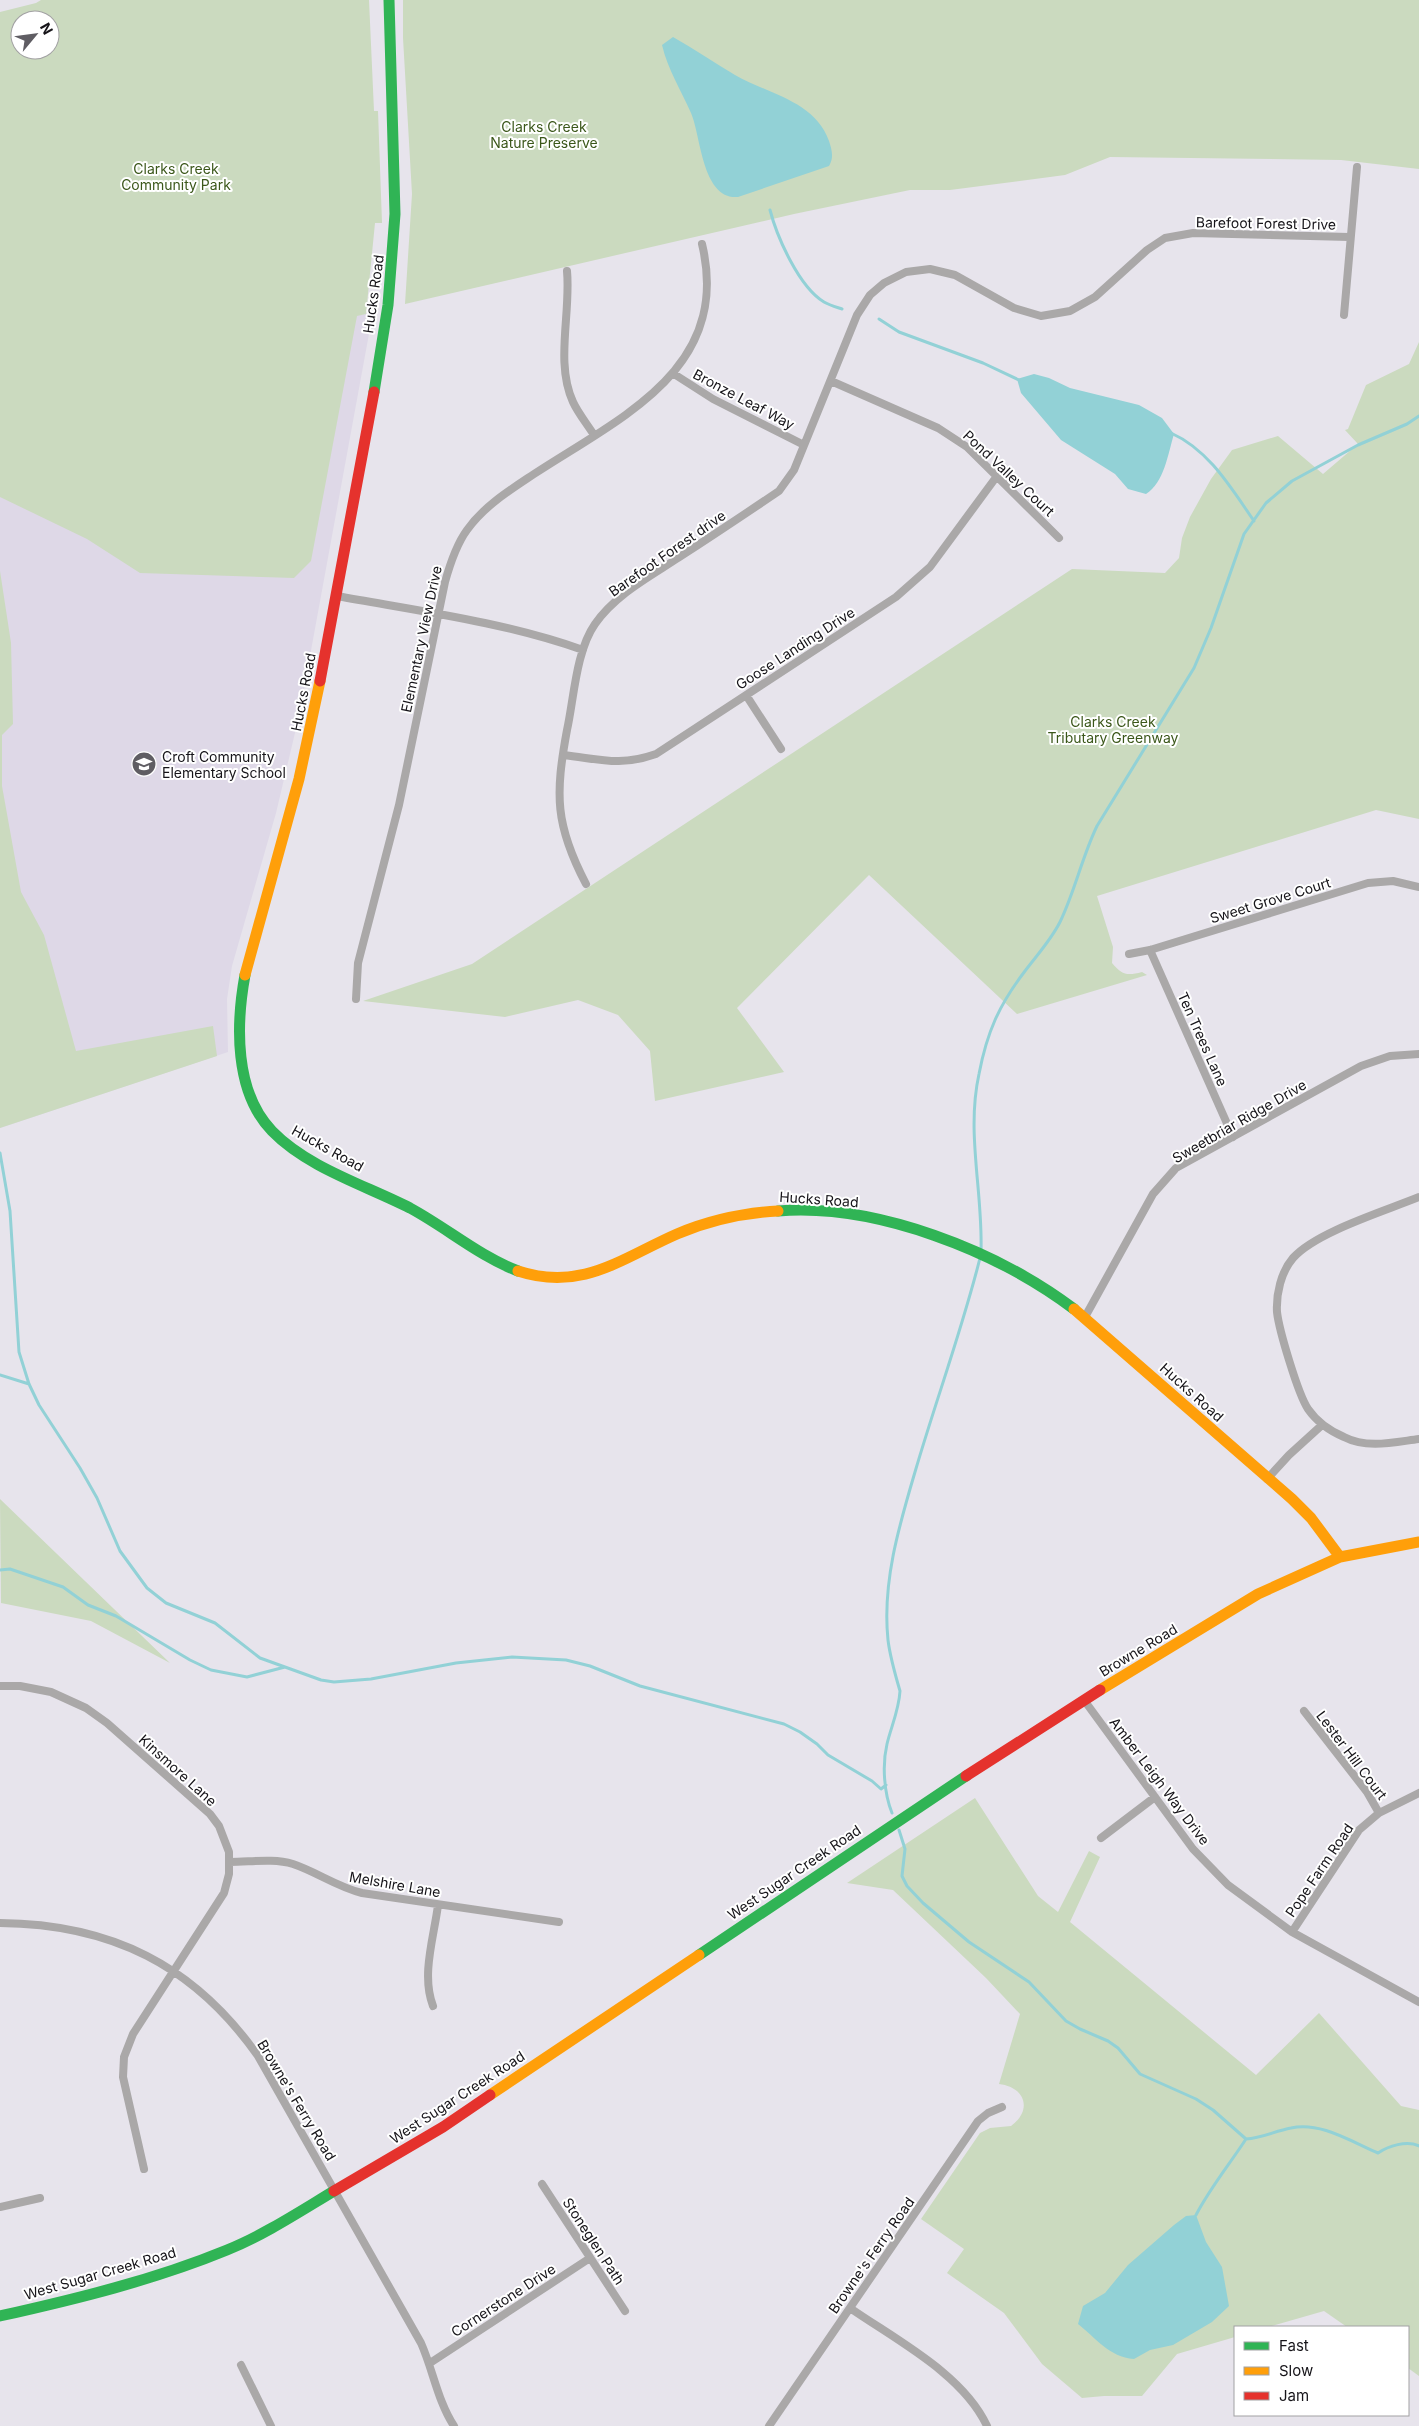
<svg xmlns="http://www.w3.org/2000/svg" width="1419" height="2426" font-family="Inter,sans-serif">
<rect width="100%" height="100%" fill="#e7e4ec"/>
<path fill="#ded8e7" d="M373,312L299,716L276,813L232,966L227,999L228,1052L0,1128V397Z"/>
<path fill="#cbdabf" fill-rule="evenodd" d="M41,0H369L374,111H378L382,223H375L366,314L357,316L311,561L294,578L140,573L87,539L0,497V12L36,3ZM20,20H50V50H20Z
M403,0H1419V169L1341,160L1110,157L1065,175L950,190H910L794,214L405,304L412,194L403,38Z
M1419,342V819L1376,810L1097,896L1113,947L1112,963C1122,975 1127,976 1142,972L1147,975L1017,1014L869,875L737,1008L784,1072L655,1101L650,1051L618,1015L578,1000L505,1017L363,1001L472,964L1072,569L1165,573L1179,558L1182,538L1190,517L1211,479L1232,450L1278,436L1323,474L1358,444L1345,430L1348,429L1366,385L1409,364Z
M0,571L11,643L13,724L2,735V786L21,892L44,935L76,1051L213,1026L217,1056L0,1128Z
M0,1499L170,1663L91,1621L1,1603Z
M975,1798L1038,1896L1058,1912L1089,1851L1100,1857L1070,1922L1256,2075L1319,2013L1401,2106L1419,2110V2376L1408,2368V2327H1347L1324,2311L1268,2327H1235V2337L1177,2354L1142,2396H1104L1082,2398L1042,2364L1004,2313L947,2273L964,2249L921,2219L980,2133L990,2128L1011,2126C1033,2110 1025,2087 999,2084L1020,2014L986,1978L893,1890L847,1883Z"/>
<path fill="#92d1d6" d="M673,37C694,49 715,63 735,75C768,94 815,101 829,141C832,150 834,158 829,166L738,197C702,200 701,136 691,113C681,90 668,70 662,45Z
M1034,374L1049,378L1070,388L1139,405L1162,418L1174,434C1168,454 1164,483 1146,494L1128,489L1115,474L1061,440L1021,393L1017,379Z
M1196,2215L1206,2242L1222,2267L1229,2306L1212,2322L1173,2345L1150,2350L1134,2359C1109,2357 1096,2338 1078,2324L1083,2306L1105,2293L1128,2265L1174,2225L1186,2216Z"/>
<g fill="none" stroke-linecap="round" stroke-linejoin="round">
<path stroke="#92d1d6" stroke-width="3" d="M770,210C777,237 799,287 824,302C829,305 836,307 842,309
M879,319L899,332L983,363L1019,380
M1171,433C1209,450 1231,488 1254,521
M0,1153L10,1211L19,1352L29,1384L39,1405L80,1468L97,1498L120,1551L147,1588L166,1603L215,1623L260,1658L321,1680L334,1682L371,1679L456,1663L512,1657L566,1660L590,1666L640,1686L784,1724L800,1732L817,1744L828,1755L872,1781L881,1789L886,1785
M981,1251C983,1192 966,1133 979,1074C987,1032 999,1005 1025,971C1037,955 1051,940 1060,922C1075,891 1082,857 1097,826L1194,668L1211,628L1244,534L1266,503L1292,481L1358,445L1407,424L1419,416
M0,1375L29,1384
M0,1570L10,1569L63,1587L88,1605L116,1616L190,1660L211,1670L247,1677L285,1667
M892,1813C884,1793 882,1765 887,1744C891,1727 899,1710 900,1691C895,1674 890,1657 888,1640C882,1583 899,1526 915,1472C936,1400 962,1330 980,1258
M899,1830L905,1849L902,1876L907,1886L923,1903L969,1942L1029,1982L1066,2021L1080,2029L1108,2041L1118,2048L1140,2074L1196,2099L1213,2110L1246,2139C1262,2138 1275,2131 1291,2128C1320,2121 1352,2142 1378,2153C1388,2146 1407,2140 1419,2146
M1196,2215C1210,2188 1229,2165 1246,2139"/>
<path stroke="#aaa8a8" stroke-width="8" d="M567,271C571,313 555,363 573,402C578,413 587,424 594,435
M1344,315L1357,167
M674,374L713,399L804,445
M831,381L938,428L967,447L1059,538
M337,596C419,611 504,622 583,650
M746,695L781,749
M563,755C600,759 619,767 656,754L896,597L930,567L997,476
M586,884C555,825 555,795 567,730C574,698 576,651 595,624C615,595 649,577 678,558C712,536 745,514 779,491L794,470L857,315L870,295L884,283L906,272L930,269L955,275L1014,308L1041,316L1070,311L1095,297L1147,250L1165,238L1193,233L1349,237
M1150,950L1233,1137
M1129,954L1150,950L1368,883L1393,881L1419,887
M356,999L358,963L399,805L445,582C450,564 456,545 467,530C484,506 510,490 534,474C621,417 732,369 702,244
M1419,1197C1385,1211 1316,1232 1293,1258C1281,1272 1276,1294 1277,1312C1279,1330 1298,1394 1308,1409C1317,1422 1330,1431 1344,1437C1367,1449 1395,1442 1419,1439
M1085,1317L1153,1194L1176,1168L1361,1066L1390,1056L1419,1054
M1267,1479L1289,1455L1322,1425
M0,1686H20L51,1692L86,1708L107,1723L210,1814L219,1826L229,1852V1874L224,1893L133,2034L124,2057L123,2077L144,2169
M1084,1700L1193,1849L1228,1885L1292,1932L1419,2002
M1304,1711L1367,1792L1379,1813
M1101,1838L1155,1797
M230,1862C251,1862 273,1858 293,1864C317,1872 337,1887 362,1893L559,1922
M0,1923C111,1924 194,1965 258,2056L421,2343C433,2370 438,2402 454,2426
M1292,1932L1359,1830L1379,1813L1419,1793
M433,2006C421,1975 434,1937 438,1905
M542,2184L625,2311
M0,2207L40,2198
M850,2308C896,2340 963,2374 987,2426
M430,2363L590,2258
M241,2365L271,2426
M769,2426L978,2121L988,2113L1002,2107"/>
<path stroke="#30b455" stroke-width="11" d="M374,392L388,305L395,214L389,0
M245,975C236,1024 234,1092 272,1131C308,1168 365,1185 410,1208C447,1228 479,1256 518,1271
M778,1211C876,1203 997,1251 1074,1309
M699,1955L966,1776
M0,2316C76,2299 154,2280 227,2250C264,2235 299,2212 334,2191"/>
<path stroke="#ff9f0a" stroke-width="11" d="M245,975L299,779L320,681
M518,1271C582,1292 622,1258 677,1234C710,1220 743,1213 778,1211
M1074,1309L1292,1499L1311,1518L1340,1557
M1100,1690L1258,1594L1340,1557L1419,1542
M490,2095L699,1955"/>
<path stroke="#e5322d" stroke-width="11" d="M320,681L374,392
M966,1776L1100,1690
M334,2191L443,2127L490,2095"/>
</g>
<defs>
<symbol id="school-disc" viewBox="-11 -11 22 22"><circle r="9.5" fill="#5f5d63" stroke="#fff"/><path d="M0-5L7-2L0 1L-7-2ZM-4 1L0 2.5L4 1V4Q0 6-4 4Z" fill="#fff"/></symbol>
</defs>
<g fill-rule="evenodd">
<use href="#school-disc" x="130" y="750" width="28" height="28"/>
</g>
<g text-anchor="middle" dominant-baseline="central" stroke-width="4" stroke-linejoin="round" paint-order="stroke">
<g font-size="14" fill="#3b571a" stroke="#fff">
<text x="544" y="126">Clarks Creek<tspan x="544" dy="16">Nature Preserve</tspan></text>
<text x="176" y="168">Clarks Creek<tspan x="176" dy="16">Community Park</tspan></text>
<text x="1113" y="721">Clarks Creek<tspan x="1113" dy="16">Tributary Greenway</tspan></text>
</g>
<g font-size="14" fill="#161419" stroke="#fff">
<text transform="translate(1266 223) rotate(1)">Barefoot Forest Drive</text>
<text transform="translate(373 294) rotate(-82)">Hucks Road</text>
<text transform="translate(744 399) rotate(28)">Bronze Leaf Way</text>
<text transform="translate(1009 473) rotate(43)">Pond Valley Court</text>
<text transform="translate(667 553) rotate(-35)">Barefoot Forest drive</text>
<text transform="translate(421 639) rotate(-78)">Elementary View Drive</text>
<text transform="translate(795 648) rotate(-33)">Goose Landing Drive</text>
<text transform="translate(303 692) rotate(-79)">Hucks Road</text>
<text transform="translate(1270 900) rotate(-17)">Sweet Grove Court</text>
<text transform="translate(1203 1039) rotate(66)">Ten Trees Lane</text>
<text transform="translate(1239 1121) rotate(-30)">Sweetbriar Ridge Drive</text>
<text transform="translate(328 1148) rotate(29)">Hucks Road</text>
<text transform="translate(819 1199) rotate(4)">Hucks Road</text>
<text transform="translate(1192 1392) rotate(42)">Hucks Road</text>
<text transform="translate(1138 1650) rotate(-31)">Browne Road</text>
<text transform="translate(1352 1755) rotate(53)">Lester Hill Court</text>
<text transform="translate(178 1770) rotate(42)">Kinsmore Lane</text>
<text transform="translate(1160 1781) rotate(53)">Amber Leigh Way Drive</text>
<text transform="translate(1319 1870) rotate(-56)">Pope Farm Road</text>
<text transform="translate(794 1872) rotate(-34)">West Sugar Creek Road</text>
<text transform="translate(395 1884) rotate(10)">Melshire Lane</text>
<text transform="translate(457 2097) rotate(-33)">West Sugar Creek Road</text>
<text transform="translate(297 2100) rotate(59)">Browne's Ferry Road</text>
<text transform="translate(594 2241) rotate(57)">Stoneglen Path</text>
<text transform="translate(871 2255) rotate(-55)">Browne's Ferry Road</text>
<text transform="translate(100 2273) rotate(-16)">West Sugar Creek Road</text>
<text transform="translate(503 2300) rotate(-33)">Cornerstone Drive</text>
</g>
<g font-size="14" fill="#161419" stroke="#fff" text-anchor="start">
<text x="162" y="756">Croft Community<tspan x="162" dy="16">Elementary School</tspan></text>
</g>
</g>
<rect x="1234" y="2326" width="175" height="90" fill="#ffffff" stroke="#a2a1a3"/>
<rect x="1244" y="2342" width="25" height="8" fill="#30b455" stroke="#a2a1a3"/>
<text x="1279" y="2351" font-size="15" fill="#161419">Fast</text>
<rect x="1244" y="2367" width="25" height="8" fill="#ff9f0a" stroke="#a2a1a3"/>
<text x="1279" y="2376" font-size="15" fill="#161419">Slow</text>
<rect x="1244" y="2392" width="25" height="8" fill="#e5322d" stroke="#a2a1a3"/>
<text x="1279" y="2401" font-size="15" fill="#161419">Jam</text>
<g transform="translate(35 35) rotate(61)"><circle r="24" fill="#ffffff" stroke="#a2a1a3"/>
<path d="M0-4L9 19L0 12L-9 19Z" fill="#5f5d63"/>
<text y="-8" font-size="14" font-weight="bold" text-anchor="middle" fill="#161419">N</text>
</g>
</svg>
